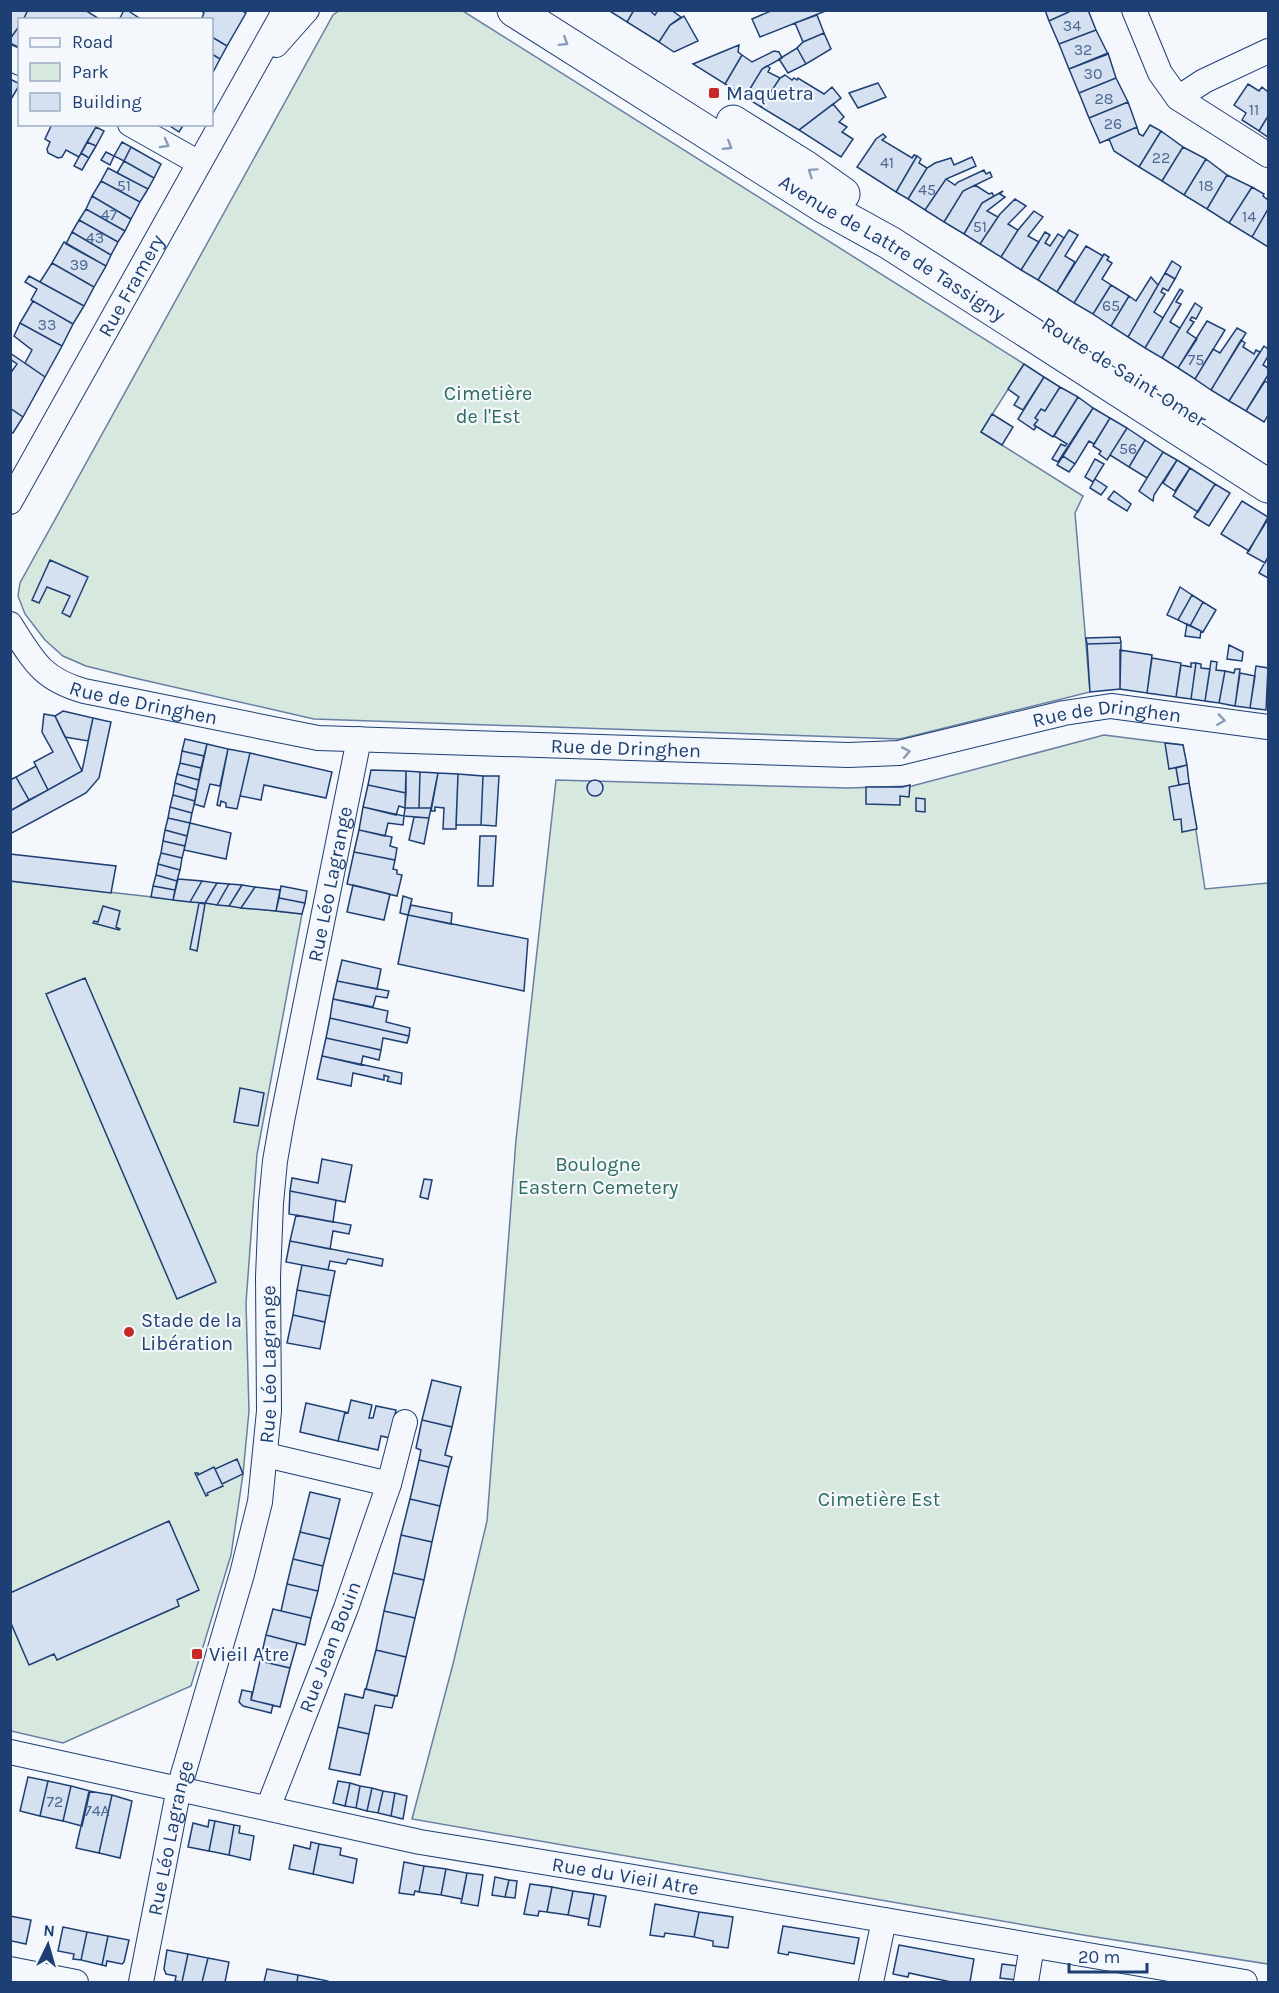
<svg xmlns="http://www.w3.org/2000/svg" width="1279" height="1993" font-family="Karla,sans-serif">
<rect width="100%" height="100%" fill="#f4f7fb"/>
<path fill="#d7e8df" stroke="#687fa3" stroke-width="1.5" d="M340,10L463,11L1024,364L981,432L1083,496L1075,513L1090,692L900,739L314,719L130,677L86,666L63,656L45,640L25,614L18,596L20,583L333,15Z
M1104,735L1183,745L1205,889L1268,883V1964L1083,1935L412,1819L453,1664L487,1521L516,1140L556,780L848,788L912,786Z
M11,881L302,914L257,1154L246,1303L249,1411L243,1474L231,1555L191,1686L63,1743L11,1731Z"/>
<path fill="#d5e0f0" stroke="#1d3f73" stroke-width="1.5" d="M10,10H28L23,20H20V25L10,39Z
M28,10H85L101,20H23Z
M124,10H127L142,20H119Z
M200,10H241L246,13L227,46L212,37V20H201L204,13Z
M608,10H634L627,22Z
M634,10H649L655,15L658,10H671L681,17L670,25L659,42L627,22Z
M828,10L760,37L752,19L773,10Z
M1045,10H1073L1049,21Z
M1073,10H1088L1096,30L1059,44L1049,21Z
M817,15L824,33L803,42L795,23Z
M684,16L698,41L674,52L659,42L670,25Z
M20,25V48L10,43V39Z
M1096,30L1108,54L1069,69L1059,44Z
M824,33L831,49L806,64L797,48L803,42Z
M212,37L227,46L220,59L212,54Z
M739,45L738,52L742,55L725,84L693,64Z
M797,48L806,64L788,73L779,59Z
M774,51L779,52L782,58L762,69L745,97L725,84L742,55L752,62Z
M1108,53L1116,78L1079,93L1069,69Z
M212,54L220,59L212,74Z
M767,66L770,68L768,72L780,78L761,107L745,97L762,69Z
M785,75L792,80L794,78L797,80L798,78L824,94L832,87L841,98L799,130L761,107L780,78Z
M1116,78L1128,102L1089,118L1079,93Z
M10,79L20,84L10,101Z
M878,83L886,97L858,108L849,93Z
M1248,84L1259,91L1262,87L1268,92V116L1259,131L1242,120L1246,113L1234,105Z
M1128,102L1137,127L1100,143L1089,118Z
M833,104L844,117L839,122L847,127L842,132L853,139L841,157L799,130Z
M1268,116V137L1259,131Z
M52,124H92L96,127L79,157L66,150L62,157L58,158L48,153L47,149L50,142L45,139Z
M167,124H184L179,132Z
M1150,125L1161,131L1139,167L1114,151L1109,139L1137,127L1139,134L1143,136Z
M96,127L104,131L96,146L87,142Z
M1161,131L1183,147L1162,181L1139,167Z
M883,134L886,137L882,140L912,158L914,155L917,156L896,192L857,167L876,139Z
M87,142L96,146L89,158L81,153Z
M122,142L131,147L124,161L114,156Z
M131,147L161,164L154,178L124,161Z
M1183,147L1206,159L1184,195L1162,181Z
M106,152L114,156L110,165L101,160Z
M81,153L89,158L82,170L74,166Z
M917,156L921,159L919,163L927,168L908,199L896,192Z
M972,157L976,166L946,179L925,210L908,199L927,168L935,163L951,158L954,165Z
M1206,159L1227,175L1207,209L1184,195Z
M124,161L154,178L148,189L117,173Z
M108,168L148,189L140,202L101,181Z
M984,170L986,174L990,172L992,177L963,191L944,222L925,210L946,179L955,185L958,182Z
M1227,175L1252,187L1229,223L1207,209Z
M101,181L140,202L131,219L92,196Z
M975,185L989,194L992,193L994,196L982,203L964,234L944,222L963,191Z
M1252,187L1264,194L1263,196L1268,200V209L1252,237L1229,223Z
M1003,191L1000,194L1005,197L987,211L998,217L980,244L964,234L982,203Z
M92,196L131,219L125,231L86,209Z
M1015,199L1026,206L1008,224L1018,230L1001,257L980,244L1000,214Z
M86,209L125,231L118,242L79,220Z
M1268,209V247L1252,237Z
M1034,211L1043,217L1028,236L1039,242L1021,270L1001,257L1018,230Z
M79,220L118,242L111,255L72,232Z
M1069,230L1078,235L1065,256L1075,262L1057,292L1038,280Z
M72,232L111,255L106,266L66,244Z
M1045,232L1050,235L1045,243L1050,246L1058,234L1064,238L1038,280L1021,270Z
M64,242L106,266L94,287L52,263Z
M1086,246L1103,256L1074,303L1057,292Z
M1104,254L1109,257L1107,260L1112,263L1102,279L1111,285L1093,314L1074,303Z
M1172,261L1181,267L1175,279L1165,273Z
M52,263L94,287L84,306L40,282Z
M1165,273L1175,279L1168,291L1163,288L1161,292L1165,294L1154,312L1163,318L1145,348L1128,337Z
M29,276L84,306L73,324L31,300L37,289L25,282Z
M1151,277L1158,285L1128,337L1111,326L1129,296L1136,301Z
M1111,285L1129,296L1111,326L1093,314Z
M1180,289L1183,291L1176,302L1181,304L1170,322L1180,328L1162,358L1145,348Z
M33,301L73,324L62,346L20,323Z
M1195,303L1202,308L1196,319L1192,317L1190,320L1194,322L1187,332L1197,339L1178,368L1162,358Z
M1207,321L1225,330L1195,379L1178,368Z
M20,323L62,346L45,377L25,363L32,350L14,336Z
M1237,328L1246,333L1211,390L1195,379L1213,349L1220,353Z
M1241,340L1245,343L1243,347L1254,354L1256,350L1260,352L1229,401L1211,390Z
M1264,346L1268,349V356L1263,365L1268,368V375L1246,411L1229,401Z
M10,353L45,377L23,417L10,408V370L12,371L17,364L10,359Z
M1024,364L1044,377L1023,410L1014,405L1019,397L1008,389Z
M1044,377L1060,387L1045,411L1041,409L1035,418L1038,420L1034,425L1036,427L1034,430L1018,419Z
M1265,381L1268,383V415L1264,422L1246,411Z
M1060,387L1078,397L1053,437L1034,425L1038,420L1035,418L1041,409L1045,411Z
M1078,397L1093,408L1058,462L1052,459L1061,444L1065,446L1067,444L1054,436Z
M10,408L23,417L13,433L10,431Z
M1093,408L1110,418L1094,444L1089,441L1075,464L1063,456Z
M992,414L1013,427L1002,445L981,432Z
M1110,418L1127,428L1107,460L1099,454L1101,451L1093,446Z
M1127,428L1145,440L1129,467L1110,455Z
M1145,440L1163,452L1147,478L1129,467Z
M1163,452L1177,460L1154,495L1153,501L1139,491Z
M1063,456L1075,464L1069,472L1057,465Z
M1095,459L1104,464L1093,482L1085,477Z
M1177,460L1190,468L1175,491L1163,483Z
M1190,468L1215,484L1198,512L1173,496Z
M1095,479L1107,487L1101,495L1090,488Z
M1215,484L1230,493L1209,526L1194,517Z
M1114,491L1131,504L1127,511L1108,499Z
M1242,501L1268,517L1249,551L1221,534Z
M1268,519V557L1265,563L1247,553Z
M1268,557V578L1259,573Z
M50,560L88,577L70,617L62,613L70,596L47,587L39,603L32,600Z
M1180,587L1192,595L1178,620L1167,615Z
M1192,595L1203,602L1190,626L1178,620Z
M1203,602L1216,610L1203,632L1190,626Z
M1187,624L1201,631L1200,638L1185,636Z
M1120,637L1121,643L1087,644L1086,638Z
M1121,643L1120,689L1090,692L1087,644Z
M1229,645L1243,652L1242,661L1227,659Z
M1120,650L1152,655L1147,693L1120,689Z
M1152,658L1181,663L1176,697L1147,693Z
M1211,661L1217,662L1216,670L1225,671L1219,703L1205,701Z
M1191,663H1196L1191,699L1176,697L1181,665L1191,667Z
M1196,663L1201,664V668L1210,669L1205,701L1191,699Z
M1256,666L1268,668L1266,710L1250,708Z
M1235,669H1240L1235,706L1219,703L1225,671L1234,673Z
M1240,673L1255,676L1250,708L1235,706Z
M63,711L93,718L88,741L65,737L55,716Z
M44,714L55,716L82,771L48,790L34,762L53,752L42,732Z
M93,718L111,722L99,778L86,793L10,834V811L82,771Z
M185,739L207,744L204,756L182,751Z
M1165,743L1183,745L1187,765L1169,769Z
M207,744L228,749L220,786L210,784L204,807L194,804Z
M228,749L250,753L237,809L226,807V803L221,801L220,806L217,805Z
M182,751L204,756L201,768L180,763Z
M250,753L332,772L326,798L264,785L261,800L240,796Z
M180,763L201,768L199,780L177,774Z
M1187,765L1189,783L1179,785L1176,768Z
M36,766L48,790L29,800L16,777Z
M371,770L406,771V793L368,785Z
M406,771L420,772L419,808H405Z
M420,772L438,773L431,808H419Z
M438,773L458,774L456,829H443L444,808L435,807V811H431Z
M177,774L199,780L197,790L175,783Z
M458,774L483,776L481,825H456Z
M483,776H499L496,826L481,825Z
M16,777L29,800L10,811V780Z
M587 788a8 8 0 1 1 16 0a8 8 0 1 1-16 0Z
M175,783L197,790L195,801L173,795Z
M1189,783L1197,829L1182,832L1181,819L1174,820L1169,787Z
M368,785L406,793L405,808L399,806L396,815L363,807Z
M910,785L909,797L900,796V805L866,804V787H902Z
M173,795L195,801L192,813L170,807Z
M916,798L925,799V812L916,811Z
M170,807L192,813L190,823L168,818Z
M363,807L404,816L403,825L388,823L385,836L359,830Z
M405,808H431L429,818L404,816Z
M414,817L429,818L424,844L409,840Z
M168,818L190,823L187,836L165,830Z
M190,823L231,833L226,859L184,850Z
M165,830L187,836L185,846L163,841Z
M359,830L392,837L390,846L397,848L395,860L354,852Z
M480,836H496L493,886H478Z
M163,841L185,846L182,858L161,853Z
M354,852L395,860L393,869L397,870V874L402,875L397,896L347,884Z
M161,853L182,858L180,870L158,864Z
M10,854L116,866L111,893L10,881Z
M158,864L180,870L177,881L156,875Z
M156,875L177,881L175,890L153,886Z
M178,879L202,881L190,902L173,900Z
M202,881L217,883L205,903L190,902Z
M217,883L229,884L217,905L205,903Z
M229,884L242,885L229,906L217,905Z
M242,885L255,887L241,908L229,906Z
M353,885L390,894L384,920L347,912Z
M153,886L175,890L173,900L151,897Z
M281,886L307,891L305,903L279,898Z
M255,887L280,890L276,911L241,908Z
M403,896L412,899L408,915L400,913Z
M279,898L305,903L302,914L276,911Z
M199,903L205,904L197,951L190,949Z
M411,905L452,913L451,924L408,915Z
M103,906L120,911L116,927L120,929L119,930L93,923L94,921L98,922Z
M408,915L528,939L524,991L398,964Z
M342,960L381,969L377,989L337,981Z
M85,978L216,1282L177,1299L46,994Z
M337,981L389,991L387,998L376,996L373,1007L333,999Z
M333,999L388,1011L386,1022L410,1028L409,1036L330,1018Z
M330,1018L409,1036L407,1043L383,1038L381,1050L326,1038Z
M326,1038L381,1050L379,1060L363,1056L361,1065L322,1056Z
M322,1056L402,1073L401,1084L387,1081L389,1077L384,1075V1080L353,1073L351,1086L317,1079Z
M240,1088L264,1093L258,1126L234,1122Z
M322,1159L352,1165L345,1202L290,1191L292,1178L318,1183Z
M424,1179L432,1180L428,1199L420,1197Z
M290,1191L336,1200L333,1222L289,1214Z
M296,1215L351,1225L349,1234L333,1231L330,1249L290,1241Z
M290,1241L383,1259L382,1266L348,1259L346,1264L330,1261L328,1270L286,1262Z
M302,1265L335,1271L330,1296L297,1290Z
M297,1290L330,1296L325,1322L293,1315Z
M293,1315L325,1322L320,1349L287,1343Z
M432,1380L461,1387L452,1427L422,1420Z
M351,1400L372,1405L369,1418H373L376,1406L396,1410L390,1438L381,1436L378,1450L338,1441L345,1412L348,1413Z
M306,1403L345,1412L338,1441L300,1432Z
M422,1420L452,1427L445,1455L452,1457L449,1467L419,1460L421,1450L416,1448Z
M237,1459L243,1474L222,1484L215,1469Z
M419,1460L449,1467L440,1506L410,1499Z
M214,1467L223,1486L207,1493L208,1495L206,1496L195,1473H198V1475Z
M310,1492L340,1499L330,1539L300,1532Z
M410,1499L440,1506L432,1542L401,1535Z
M169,1521L199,1590L177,1600L179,1606L57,1660L54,1654L29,1665L10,1621V1593Z
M300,1532L330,1539L323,1566L293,1559Z
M401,1535L432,1542L424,1580L393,1573Z
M293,1559L323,1566L318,1591L287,1584Z
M393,1573L424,1580L415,1618L384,1611Z
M287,1584L318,1591L311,1618L281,1611Z
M273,1609L311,1618L305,1645L266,1635Z
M384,1611L415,1618L406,1657L376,1650Z
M266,1635L297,1643L290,1668L260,1661Z
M376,1650L406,1657L397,1696L366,1689Z
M260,1661L290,1668L280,1707L251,1700Z
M365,1689L395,1696L392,1708L375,1705L369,1734L338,1727L345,1694L363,1698Z
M242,1690L252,1692L251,1700L273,1705L271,1713L243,1706L239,1702Z
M338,1727L369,1734L360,1775L329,1769Z
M28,1777L48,1781L40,1816L20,1811Z
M48,1781L71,1786L63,1821L40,1816Z
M338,1781L350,1783L345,1806L333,1803Z
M350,1783L360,1786L356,1808L345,1806Z
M71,1786L90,1791L82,1826L63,1821Z
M360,1786L372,1788L367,1811L356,1808Z
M372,1788L383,1791L378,1813L367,1811Z
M89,1791L112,1795L99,1853L76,1848Z
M383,1791L395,1793L391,1816L378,1813Z
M395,1793L407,1796L403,1819L391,1816Z
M112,1795L132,1801L120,1858L99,1853Z
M209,1820L215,1821L209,1851L188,1847L193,1823L208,1827Z
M215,1821L234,1825L229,1855L209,1851Z
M234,1825L240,1826L239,1833L254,1836L250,1860L229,1855Z
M311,1842L319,1844L313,1874L289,1869L294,1845L310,1849Z
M319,1844L341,1848L340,1855L357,1859L353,1883L313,1874Z
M404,1862L424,1866L419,1892L415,1891L414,1895L399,1893Z
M424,1866L446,1869L441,1895L419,1892Z
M446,1869L467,1873L462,1899L441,1895Z
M467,1873L483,1875L478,1906L461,1903Z
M495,1877L509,1880L505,1897L492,1895Z
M509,1880L517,1881L515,1898L505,1897Z
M530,1884L552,1887L547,1912L539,1911L538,1916L524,1914Z
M552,1887L573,1891L568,1915L547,1912Z
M573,1891L594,1894L589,1919L568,1915Z
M594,1894L606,1896L600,1927L588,1925Z
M655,1904L699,1912L694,1937L665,1933L664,1937L650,1935Z
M699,1912L733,1917L728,1948L713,1946V1941L694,1937Z
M10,1916L31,1920L26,1944L12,1941L10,1946Z
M783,1926L859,1938L854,1964L789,1952L788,1955L778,1953Z
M63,1927L87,1932L81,1960L73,1959L74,1954L58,1951Z
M87,1932L108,1936L102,1965L81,1960Z
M108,1936L129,1940L124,1962L122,1964L107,1961L106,1966L102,1965Z
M899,1945L974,1959L970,1982H951L909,1973L908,1977L893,1974Z
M167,1950L188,1954L182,1982L175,1981L176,1976L166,1974L164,1969Z
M188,1954L208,1958L202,1982H182Z
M208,1958L229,1962L225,1982H202Z
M1002,1964L1018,1966L1016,1980L1000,1978Z
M267,1969L298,1975L297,1982H264Z
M298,1975L328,1981V1982H297Z"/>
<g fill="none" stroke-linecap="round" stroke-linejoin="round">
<defs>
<g id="street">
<path d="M1134,10L1160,73L1178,98L1268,155"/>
<path d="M276,45L307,10"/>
<path d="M10,58L20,63"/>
<path d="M1178,98L1204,81L1268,51"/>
<path d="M130,124L199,163"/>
<path id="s1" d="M10,502L285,10"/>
<path id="s2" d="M10,624C33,660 41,679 84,691L318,738L848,755L899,753L1064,713L1111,706L1268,727"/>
<path d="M266,1455L389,1484L346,1608L268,1808"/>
<path d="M389,1484L405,1422"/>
<path id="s3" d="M10,1752L420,1842L628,1876L1245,1982"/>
<path d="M10,1969L76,1982"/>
<path id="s4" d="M141,1982L179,1788L242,1574L260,1502L269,1411L268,1277L271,1203L275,1161L282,1121L359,739"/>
<path d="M871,1982L884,1920"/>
<path d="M1026,1982L1032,1946"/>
</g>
<g id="secondary">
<path id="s5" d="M514,10L825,207L890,243L1268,486"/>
<path d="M733,122L805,167L843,194"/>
</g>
</defs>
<use href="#street" stroke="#1d3f73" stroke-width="26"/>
<use href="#secondary" stroke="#1d3f73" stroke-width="35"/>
<use href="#street" stroke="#f4f7fb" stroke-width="24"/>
<use href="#secondary" stroke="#f4f7fb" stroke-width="33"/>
</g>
<defs><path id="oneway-chevron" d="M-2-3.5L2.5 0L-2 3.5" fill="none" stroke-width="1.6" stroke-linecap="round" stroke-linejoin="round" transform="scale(1.5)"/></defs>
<g stroke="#889bb7">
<use href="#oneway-chevron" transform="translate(564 42) rotate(32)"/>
<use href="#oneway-chevron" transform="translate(165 144) rotate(29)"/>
<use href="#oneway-chevron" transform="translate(728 146) rotate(32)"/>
<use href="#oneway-chevron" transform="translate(812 172) rotate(-145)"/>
<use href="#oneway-chevron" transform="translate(1221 720) rotate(8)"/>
<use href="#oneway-chevron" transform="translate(906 752) rotate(-11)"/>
</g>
<g fill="#c62828" stroke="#f4f7fb" stroke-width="2">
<rect x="708" y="87" width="12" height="12" rx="3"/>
<circle cx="129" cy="1332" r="6"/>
<rect x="191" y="1648" width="12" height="12" rx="3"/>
</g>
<g text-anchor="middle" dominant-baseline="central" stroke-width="4.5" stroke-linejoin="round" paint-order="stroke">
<g font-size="16" fill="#4b6792">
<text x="1072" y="25">34</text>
<text x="1083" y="49">32</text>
<text x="1093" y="73">30</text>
<text x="1104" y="98">28</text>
<text x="1254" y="109">11</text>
<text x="1113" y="123">26</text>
<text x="1161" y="157">22</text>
<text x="887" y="162">41</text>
<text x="124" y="185">51</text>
<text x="1206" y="185">18</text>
<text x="927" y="189">45</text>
<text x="109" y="214">47</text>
<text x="1249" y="216">14</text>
<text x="980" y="226">51</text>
<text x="95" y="237">43</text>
<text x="79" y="264">39</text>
<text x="1111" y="305">65</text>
<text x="47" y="324">33</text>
<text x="1196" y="359">75</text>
<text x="1128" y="448">56</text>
<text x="55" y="1801">72</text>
<text x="97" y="1810">74A</text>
</g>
<g font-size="20" fill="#1d3f73" stroke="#f4f7fb" text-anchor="start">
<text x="726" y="93">Maquetra</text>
<text x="141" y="1320">Stade de la<tspan x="141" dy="23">Libération</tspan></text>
<text x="209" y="1654">Vieil Atre</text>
</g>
<g font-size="20" fill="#1d3f73" stroke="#f4f7fb">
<text stroke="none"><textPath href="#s5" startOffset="447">Avenue de Lattre de Tassigny</textPath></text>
<text stroke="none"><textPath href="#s1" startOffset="248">Rue Framery</textPath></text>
<text transform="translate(1124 372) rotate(32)">Route de Saint-Omer</text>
<text stroke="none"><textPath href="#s2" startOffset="164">Rue de Dringhen</textPath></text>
<text stroke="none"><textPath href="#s2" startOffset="1136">Rue de Dringhen</textPath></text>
<text stroke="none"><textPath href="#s2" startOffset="650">Rue de Dringhen</textPath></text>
<text stroke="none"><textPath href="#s4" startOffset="1119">Rue Léo Lagrange</textPath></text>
<text stroke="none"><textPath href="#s4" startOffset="633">Rue Léo Lagrange</textPath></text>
<text transform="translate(330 1647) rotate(-69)">Rue Jean Bouin</text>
<text stroke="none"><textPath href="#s4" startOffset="147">Rue Léo Lagrange</textPath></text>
<text stroke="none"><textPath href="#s3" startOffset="628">Rue du Vieil Atre</textPath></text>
</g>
<g font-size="20" fill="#2c6c60" stroke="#f4f7fb">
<text x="488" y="393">Cimetière<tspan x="488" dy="23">de l'Est</tspan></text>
<text x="598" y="1164">Boulogne<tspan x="598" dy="23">Eastern Cemetery</tspan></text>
<text x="879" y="1499">Cimetière Est</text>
</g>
</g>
<rect width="1279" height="1993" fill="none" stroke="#1d3f73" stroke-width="24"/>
<rect x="18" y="18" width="195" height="108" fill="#f4f7fb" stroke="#9eadc5" stroke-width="1.5"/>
<rect x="30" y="38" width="30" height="9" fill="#f4f7fb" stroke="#9eadc5" stroke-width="1.5"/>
<text x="72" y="48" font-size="18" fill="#1d3f73">Road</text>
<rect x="30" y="63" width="30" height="18" fill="#d7e8df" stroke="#9eadc5" stroke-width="1.5"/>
<text x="72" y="78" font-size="18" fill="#1d3f73">Park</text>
<rect x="30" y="93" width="30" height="18" fill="#d5e0f0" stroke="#9eadc5" stroke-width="1.5"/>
<text x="72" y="108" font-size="18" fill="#1d3f73">Building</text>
<g transform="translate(48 1945) rotate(5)" stroke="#f4f7fb" stroke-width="4.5" paint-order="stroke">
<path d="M0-4.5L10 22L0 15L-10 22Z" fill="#1d3f73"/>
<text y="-9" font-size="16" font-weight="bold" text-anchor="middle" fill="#1d3f73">N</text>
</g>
<path d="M1069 1963v9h78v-9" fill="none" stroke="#1d3f73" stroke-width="3"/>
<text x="1078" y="1963" font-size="18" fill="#1d3f73" stroke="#f4f7fb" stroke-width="4.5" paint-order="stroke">20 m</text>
</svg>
